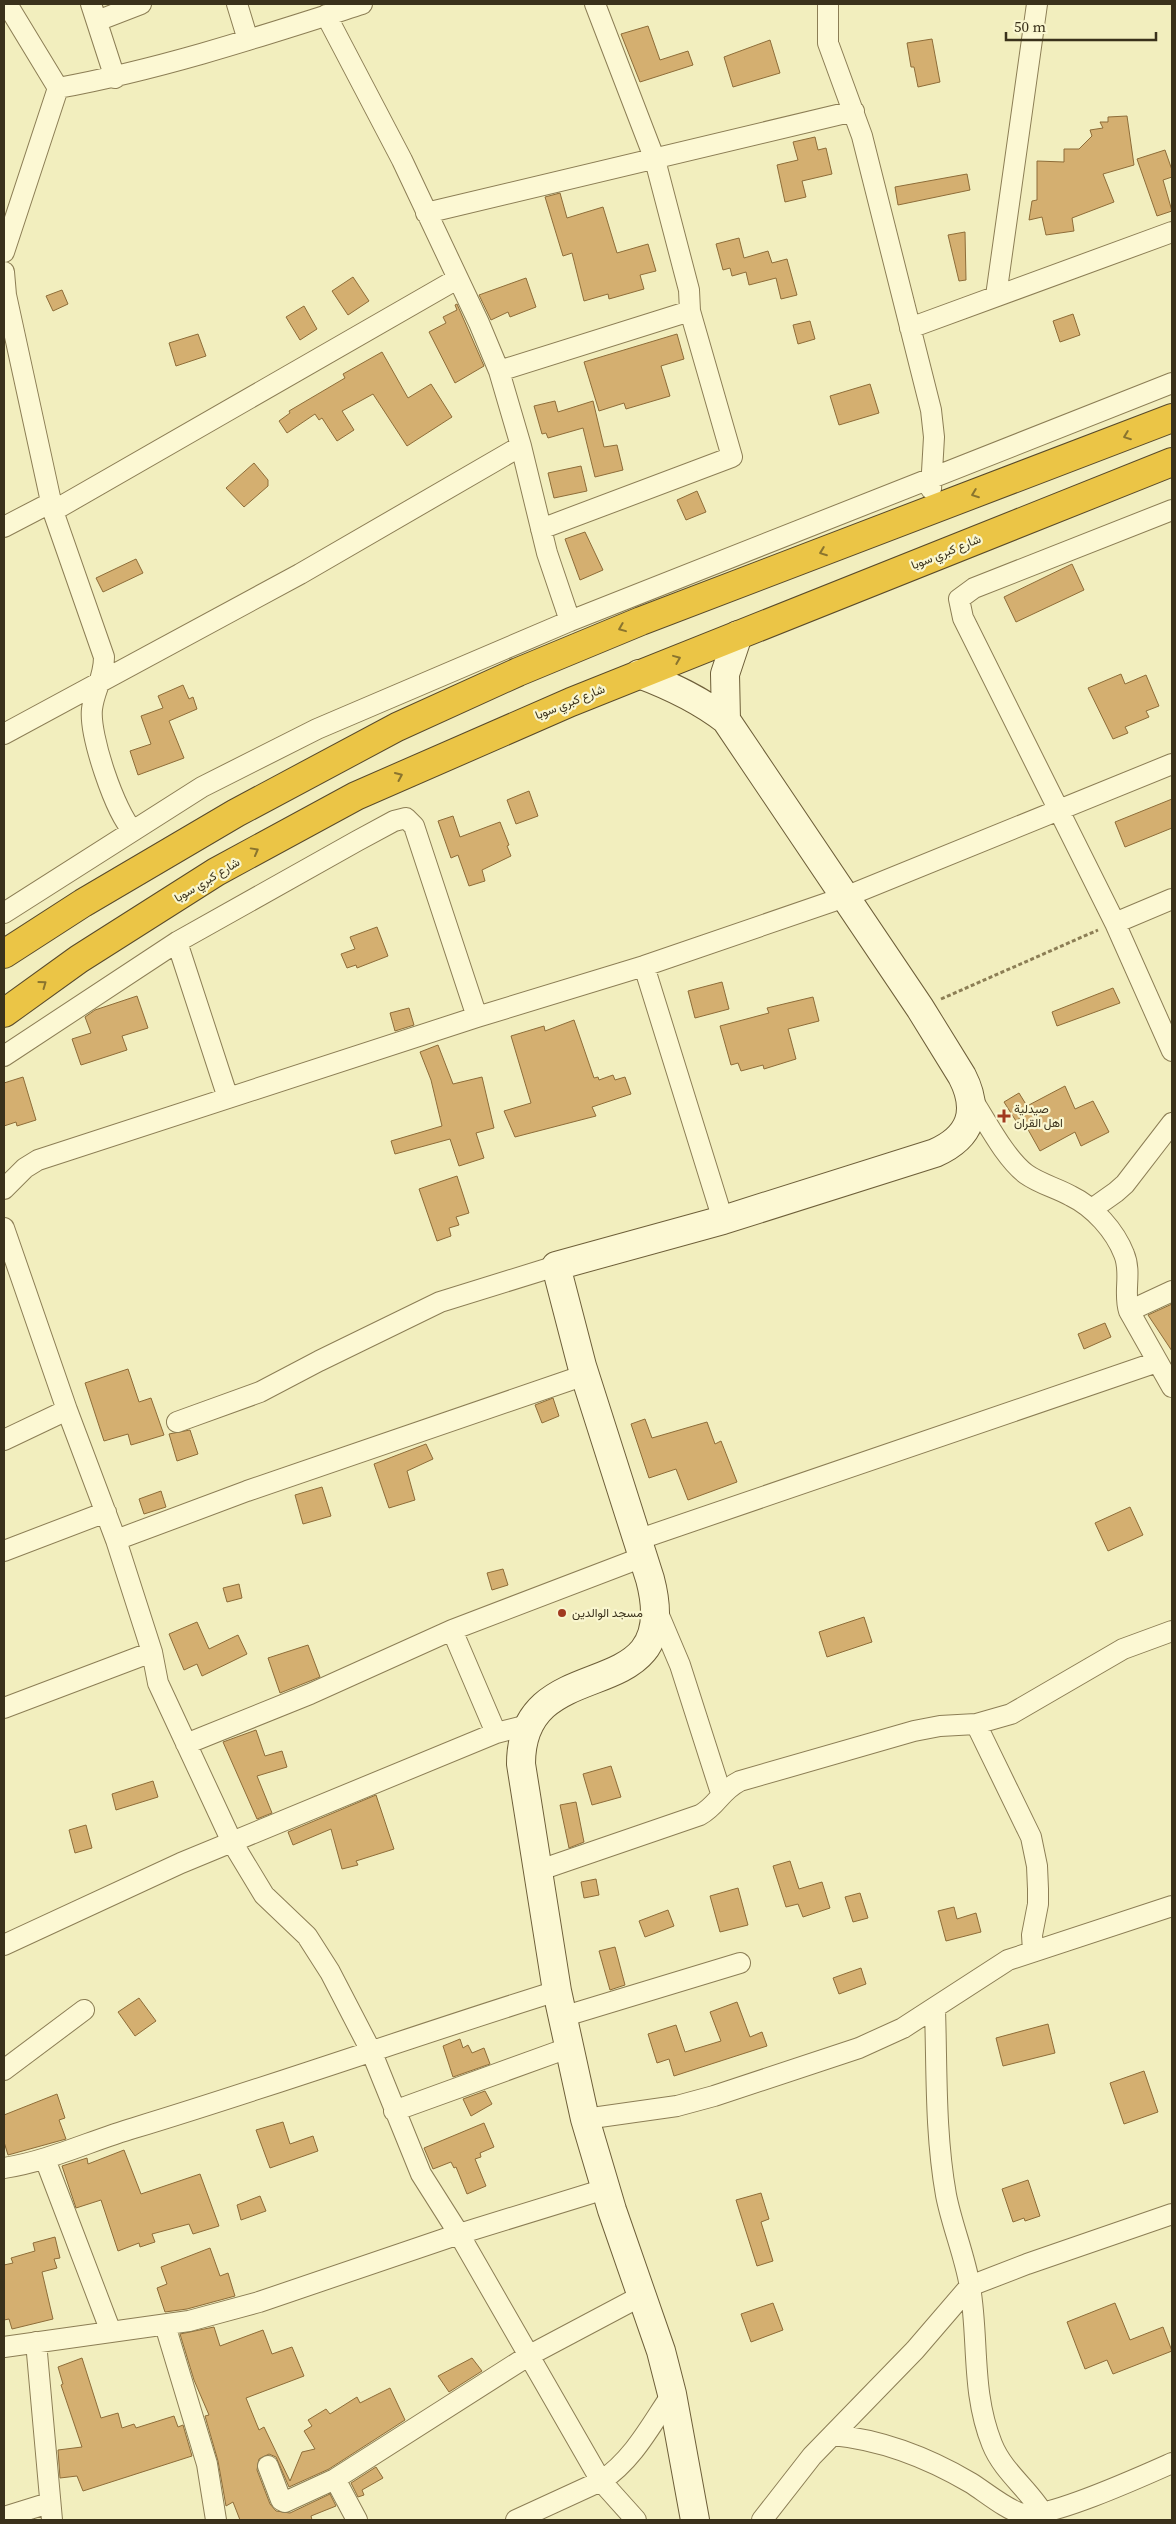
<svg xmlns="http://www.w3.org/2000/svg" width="1176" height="2524" font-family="'Source Serif 4',Vazirmatn,serif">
<rect width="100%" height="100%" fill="#f2eebe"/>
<path fill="#d4af70" stroke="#8e6d39" d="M648,26L660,60L688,51L693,65L640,82L621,34Z
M932,39L940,82L918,87L914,67H911L907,43Z
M770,40L780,73L733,87L724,57Z
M1127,116L1134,165L1103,174L1114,202L1072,218L1074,231L1046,235L1042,217L1029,220L1032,201L1037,200V161L1064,162V149H1079L1092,136L1090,130L1103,128L1100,122H1108V117Z
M815,137L818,150L826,148L832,174L802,181L806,197L785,202L777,165L798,160L793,142Z
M1165,150L1172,170V177L1163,180L1172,211L1157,216L1137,159Z
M967,174L970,190L898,205L895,187Z
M560,193L567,218L603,207L617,253L648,244L656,271L640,275L644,289L609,299L608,294L584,301L572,253L563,256L545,197Z
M965,232L966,280L959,281L948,235Z
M739,238L744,258L768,251L772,263L787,259L797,295L781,299L776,278L749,285L746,272L732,276L730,268L723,270L716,244Z
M353,277L369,301L348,315L332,291Z
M526,278L536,307L510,317L508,312L491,320L479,295Z
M62,290L68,304L53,311L46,296Z
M457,304L484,366L455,383L429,332L446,323L443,317L457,310L455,305Z
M304,306L317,329L300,340L286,317Z
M1073,314L1080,335L1060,342L1053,321Z
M810,321L815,339L798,344L793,325Z
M198,334L206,356L176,366L169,343Z
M677,334L684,359L661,366L670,396L626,409L624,403L599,411L584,362Z
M382,352L408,398L431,384L452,417L407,446L373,394L342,411L354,430L337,441L322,418L319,420L315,414L287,433L279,421L290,413L289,411L345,378L343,374Z
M870,384L879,413L839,425L830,396Z
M555,401L558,412L593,401L604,447L617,445L623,470L595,477L583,428L548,438L546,433L542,434L534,406Z
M254,463L268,480V486L244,507L226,488Z
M581,466L587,491L554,498L548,473Z
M697,491L706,512L686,520L677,500Z
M585,532L603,570L580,580L565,539Z
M136,559L143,573L103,592L96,578Z
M1072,564L1084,590L1016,622L1004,597Z
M1121,674L1125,684L1146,675L1159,706L1146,711L1149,717L1125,727L1128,733L1113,739L1088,688Z
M183,685L189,699L193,697L197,709L169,721L184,758L138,775L130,751L151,744L141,716L163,708L158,696Z
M529,791L538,816L516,824L507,800Z
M1172,799V828L1125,847L1115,822Z
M453,816L460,837L500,822L509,845L507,846L511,856L482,870L485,881L469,886L458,855L451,858L438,821Z
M377,927L388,956L357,968L356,965L347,968L341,954L355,949L350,937Z
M722,982L729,1009L695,1018L688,991Z
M1113,988L1120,1003L1057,1026L1052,1012Z
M137,996L148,1028L122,1036L127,1050L81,1065L72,1039L91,1033L85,1017L95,1010Z
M813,997L819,1021L788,1029L796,1059L764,1069L763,1065L741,1071L738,1063L731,1065L720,1026L769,1013L767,1008Z
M409,1008L414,1025L395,1031L390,1013Z
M574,1020L594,1078L598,1077L599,1080L613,1075L615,1080L625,1077L631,1094L592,1107L596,1116L515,1137L504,1111L531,1103L511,1036L544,1026L545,1031Z
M438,1045L453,1084L482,1077L494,1128L476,1133L484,1158L459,1166L450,1139L395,1154L391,1141L442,1126L431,1080L420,1052Z
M23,1077L36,1120L17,1126L16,1122L4,1126V1083Z
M1065,1086L1075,1109L1093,1101L1109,1132L1081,1146L1075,1132L1040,1151L1021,1117L1016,1121L1004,1102L1019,1093L1027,1106Z
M457,1176L469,1213L456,1217L459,1225L449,1228L451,1236L437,1241L419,1189Z
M1172,1304V1351L1148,1315Z
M1105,1323L1111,1337L1084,1349L1078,1334Z
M128,1369L139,1402L151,1398L164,1435L131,1445L128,1434L104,1441L85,1383Z
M553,1398L559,1416L542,1423L535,1405Z
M645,1419L652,1438L707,1422L715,1444L721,1441L737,1482L688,1500L676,1469L649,1478L631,1424Z
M190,1430L198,1454L177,1461L169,1434Z
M426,1444L433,1459L407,1471L415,1500L389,1508L374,1464Z
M322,1487L331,1516L303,1524L295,1495Z
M161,1491L166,1507L144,1514L139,1499Z
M1130,1507L1143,1535L1108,1551L1095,1523Z
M503,1569L508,1585L492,1590L487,1573Z
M239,1584L242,1598L227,1602L223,1588Z
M864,1617L872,1642L827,1657L819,1632Z
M197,1622L209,1649L238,1635L247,1654L202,1676L197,1664L184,1670L169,1634Z
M308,1645L320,1677L280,1693L268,1658Z
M256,1730L265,1756L282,1751L287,1767L257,1776L272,1813L257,1819L223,1742Z
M611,1766L621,1797L592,1805L583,1774Z
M153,1781L158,1797L116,1810L112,1794Z
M376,1795L394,1849L356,1861L358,1865L342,1869L331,1829L293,1845L288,1832Z
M576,1802L584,1842L569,1848L560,1805Z
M86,1825L92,1848L75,1853L69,1830Z
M790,1861L799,1889L822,1882L830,1908L803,1917L798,1904L786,1907L773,1866Z
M596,1879L599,1895L584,1898L581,1882Z
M738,1888L748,1925L720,1932L710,1896Z
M860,1893L868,1918L853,1922L845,1897Z
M954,1907L957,1919L976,1913L981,1932L946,1941L938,1911Z
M668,1910L674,1926L645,1937L639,1921Z
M615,1947L625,1985L610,1990L599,1951Z
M861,1968L866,1984L839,1994L833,1978Z
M139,1998L156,2021L135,2036L118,2012Z
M737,2002L750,2037L762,2032L767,2046L674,2076L669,2059L657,2063L648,2034L676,2025L685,2052L721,2041L710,2012Z
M1048,2024L1055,2053L1003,2066L996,2038Z
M460,2039L463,2048L468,2045L472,2053L484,2048L490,2064L453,2077L443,2046Z
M1144,2071L1158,2112L1124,2124L1110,2083Z
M485,2091L492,2104L471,2116L463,2099Z
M57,2094L65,2118L59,2120L66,2139L8,2155L4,2142V2115Z
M283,2122L290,2144L313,2136L318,2151L270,2168L256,2130Z
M484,2123L494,2147L480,2153L481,2157L475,2159L486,2186L467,2194L456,2167L454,2168L451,2162L433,2169L424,2148Z
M124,2150L141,2194L200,2174L219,2226L193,2234L189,2224L152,2234L155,2242L140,2247L139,2243L118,2251L101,2200L76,2208L62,2166L87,2158L88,2164Z
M1028,2180L1040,2216L1025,2221L1024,2218L1013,2222L1002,2189Z
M761,2193L769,2219L761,2222L773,2261L757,2266L736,2200Z
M260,2196L266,2211L241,2220L237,2205Z
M55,2237L60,2258L54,2259L57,2268L42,2272L53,2319L12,2329L9,2319L4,2320V2265L13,2263L11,2258L35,2251L33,2243Z
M210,2248L220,2276L228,2273L235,2296L187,2309L165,2312L157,2288L167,2284L161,2267Z
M773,2303L783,2330L751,2342L741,2314Z
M1115,2303L1130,2340L1163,2327L1172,2351L1113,2374L1107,2360L1085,2369L1067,2322Z
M214,2327L220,2346L263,2330L272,2354L292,2347L304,2376L246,2398L259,2430L264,2427L290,2481L302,2452L315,2449L304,2431L312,2426L308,2420L326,2409L330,2414L357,2397L360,2403L390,2388L405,2420L329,2469L289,2487L276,2457L269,2454L259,2459L257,2470L270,2504L276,2511L290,2513L330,2494L336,2506L311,2516L312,2520H240L233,2502L226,2506L218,2461L205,2416L209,2415L194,2380L180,2334Z
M82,2358L101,2418L118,2413L122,2428L134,2424L136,2428L174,2416L178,2427L183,2425L192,2456L83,2491L77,2476L60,2478L58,2450L82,2447L61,2385L63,2384L58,2367Z
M472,2358L482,2371L449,2392L438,2376Z
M376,2467L383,2478L362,2490L364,2495L358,2497L351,2483Z"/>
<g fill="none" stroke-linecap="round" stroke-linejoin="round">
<defs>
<path id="street" d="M7,4L58,88
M91,4L115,78
M237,4L248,40
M828,4V43L862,136L931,410L934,437L931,489
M326,15L402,160L479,323L499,371L521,446L547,553L570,621
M97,21L141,4
M58,88C162,69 262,36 362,4
M426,213L854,111
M4,252L58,88
M4,272L6,295L53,511L104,657C104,679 94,690 92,709C89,735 115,812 133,831
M996,296L1037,4
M910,328L1172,232
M499,371L690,311
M1172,510L974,588L959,599L963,618L1115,923L1172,1051
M53,511L457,279
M4,527L52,502
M541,529L732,457L690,311L689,290L655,160L595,4
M4,734L300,574L521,446
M4,913L202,787L317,729L570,621L1172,383
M1115,923L1172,899
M177,942L228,1098
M644,966L723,1220
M4,1056L177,942L357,841L394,821L406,818L414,826L477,1017
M970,1096C986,1120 1004,1157 1026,1174C1040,1184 1057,1188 1071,1196C1094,1207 1115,1231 1124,1254C1132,1273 1123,1292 1129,1311L1172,1387
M4,1189L25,1168L38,1160L477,1017L644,966L845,897L1172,764
M1092,1209L1116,1192L1125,1184L1172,1123
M4,1228L67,1410L116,1540L152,1652L158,1683L232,1842L264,1895L307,1936L330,1972L372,2053L421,2174L459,2234L601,2481L636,2520
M1129,1311L1172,1291
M177,1422L260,1392L319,1361L440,1302L556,1266
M4,1440L67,1410
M116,1540L247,1491L585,1375
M637,1540L1157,1362
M4,1551L106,1512
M655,1606L680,1665L721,1793
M452,1630L643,1557
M4,1708L152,1652
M976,1724L1031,1837L1037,1866L1038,1889V1904L1032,1935L1033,1951
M186,1744L310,1694L452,1630L496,1733
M537,1871L700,1815C718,1805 720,1791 740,1781L914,1731L940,1726L976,1724L1011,1714L1123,1649L1172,1631
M4,1945L181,1863L496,1733L528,1725
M935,2009C937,2072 935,2133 946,2195C952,2226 965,2256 970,2287C979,2340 971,2392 992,2444C1004,2474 1033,2492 1047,2520
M562,2017L740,1963
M4,2070L84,2010
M394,2111L568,2048
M585,2119L677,2106L714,2096L859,2048L903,2028L1008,1960L1172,1906
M45,2159L111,2332
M4,2168C49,2161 90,2141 134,2128C276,2085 416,2035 557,1991
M165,2325L207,2464L216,2520
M36,2342L52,2520
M4,2347L189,2321L259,2302L459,2234L605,2189
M833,2435C883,2440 927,2457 971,2483C984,2491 1008,2511 1023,2514C1048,2519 1145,2475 1172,2463
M268,2466L281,2500L285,2502L335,2479L528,2356L643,2295
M335,2479L357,2520
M4,2517L49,2503
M516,2520L601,2481C633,2460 651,2425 672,2394
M762,2520L812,2456L915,2350L970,2286L1027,2264L1172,2214"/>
<path id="secondary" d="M639,674C671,686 699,699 726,720L920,1008L962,1076C980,1111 971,1137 935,1153L723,1220L556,1266L582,1366L650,1579C686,1715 521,1644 521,1764L557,1991L585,2119L612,2210L661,2351L672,2394L695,2520
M726,720L725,674L738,635"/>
<path id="highway" d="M4,954L83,903L236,813L397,727L518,672L641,621L1172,418
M4,1013L79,959L216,872L356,796L571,702L1172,462"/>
</defs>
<use href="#street" stroke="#8c7e55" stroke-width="22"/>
<use href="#secondary" stroke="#6e5f39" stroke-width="30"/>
<use href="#highway" stroke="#594a2a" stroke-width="30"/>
<path stroke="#8c7e55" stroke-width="3" stroke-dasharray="4 2.5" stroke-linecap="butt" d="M941,999L1098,930"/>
<use href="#street" stroke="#fcf8d3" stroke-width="20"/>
<use href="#secondary" stroke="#fcf8d3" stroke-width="28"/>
<use href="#highway" stroke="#ebc546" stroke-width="28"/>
</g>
<defs><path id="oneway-chevron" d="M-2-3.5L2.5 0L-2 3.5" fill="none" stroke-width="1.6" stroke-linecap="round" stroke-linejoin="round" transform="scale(1.25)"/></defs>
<g stroke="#8a742e">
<use href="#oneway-chevron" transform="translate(1127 436) rotate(159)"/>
<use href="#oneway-chevron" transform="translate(975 494) rotate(159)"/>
<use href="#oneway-chevron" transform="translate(823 552) rotate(159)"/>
<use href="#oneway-chevron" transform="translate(622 628) rotate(158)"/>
<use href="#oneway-chevron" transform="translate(677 659) rotate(-22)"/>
<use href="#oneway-chevron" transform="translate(399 776) rotate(-24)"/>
<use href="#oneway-chevron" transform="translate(255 851) rotate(-29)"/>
<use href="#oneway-chevron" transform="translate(43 984) rotate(-36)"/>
</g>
<g fill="#a13a1f" stroke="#f9f6cf" stroke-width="2">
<path d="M1001.5 1108.5h5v5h5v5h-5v5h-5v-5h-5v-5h5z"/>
<circle cx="562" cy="1613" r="5"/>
</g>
<g text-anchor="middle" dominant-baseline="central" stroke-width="4.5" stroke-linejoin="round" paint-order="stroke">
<g font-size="12" fill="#3a311b" stroke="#f9f6cf">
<text transform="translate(946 552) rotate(-22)">شارع كبري سوبا</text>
<text transform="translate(570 702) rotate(-22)">شارع كبري سوبا</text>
<text transform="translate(207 880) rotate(-31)">شارع كبري سوبا</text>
</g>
<g font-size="12" fill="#3a311b" stroke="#f9f6cf" text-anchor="start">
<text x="1014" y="1109">صيدلية<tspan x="1014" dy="14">اهل القران</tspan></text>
<text x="572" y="1613">مسجد الوالدين</text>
</g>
</g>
<rect width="1176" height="2524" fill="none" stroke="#3a311b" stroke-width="10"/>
<path d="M1006 32v8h150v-8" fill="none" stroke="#3a311b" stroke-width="2.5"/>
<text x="1014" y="32" font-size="15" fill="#3a311b" stroke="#f9f6cf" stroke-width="4" paint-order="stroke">50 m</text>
</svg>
